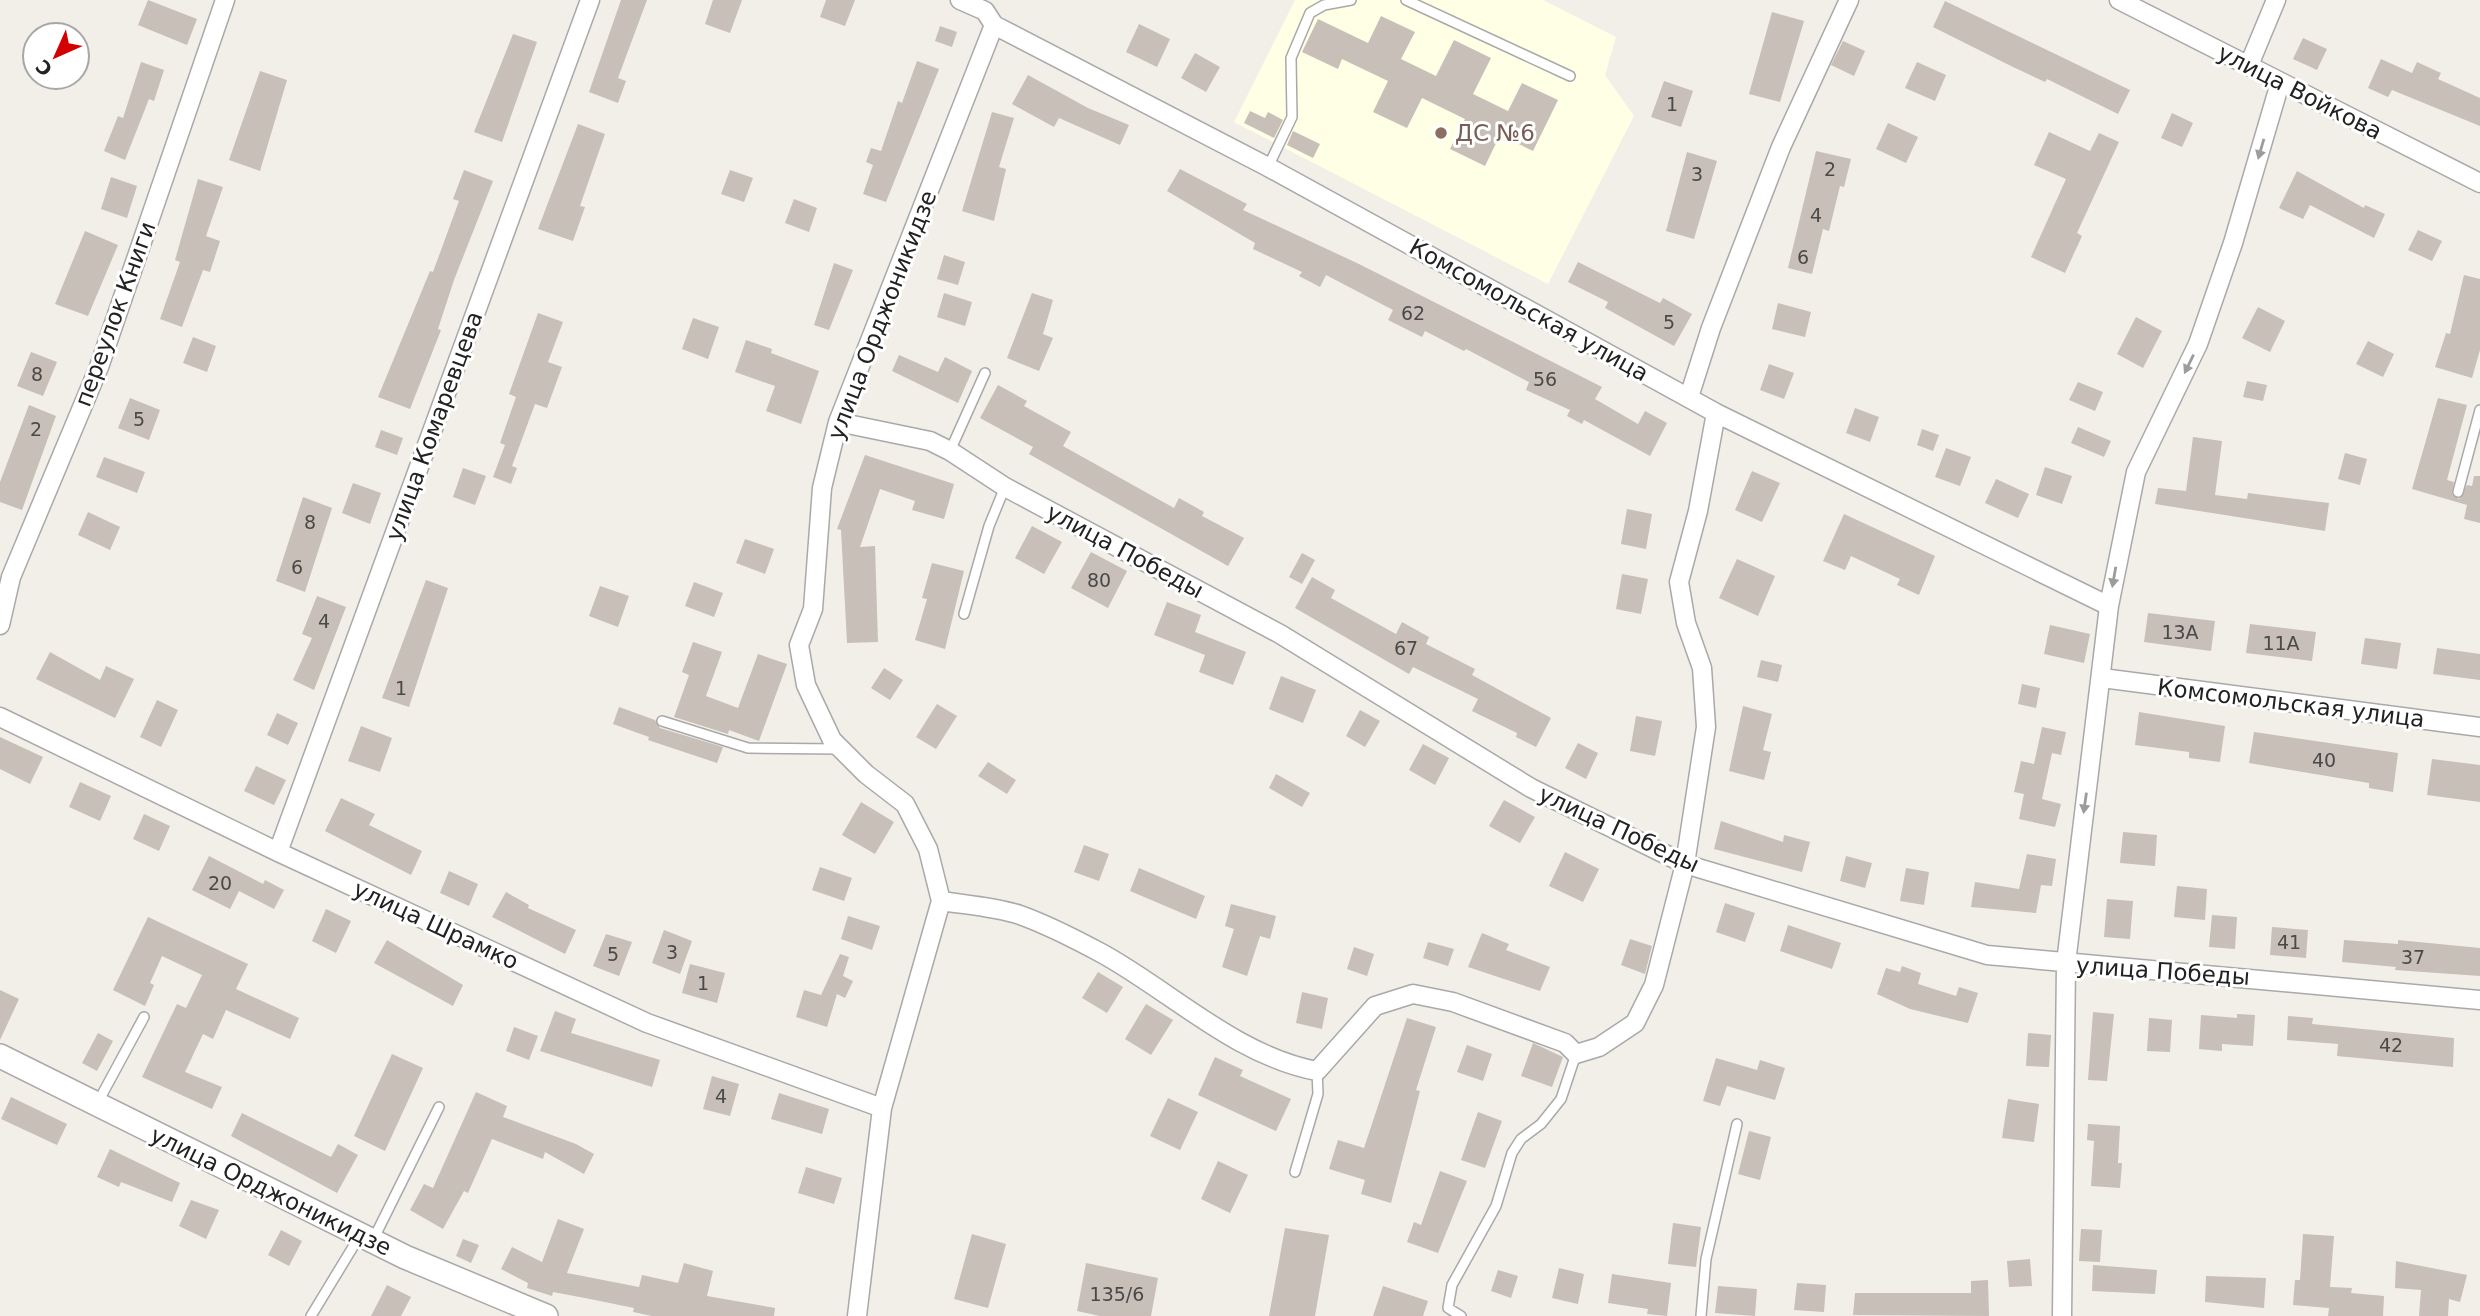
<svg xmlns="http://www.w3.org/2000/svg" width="2480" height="1316" font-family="'DejaVu Sans',sans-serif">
<rect width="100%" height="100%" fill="#f2efe9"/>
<path fill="#ffffe5" d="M1295,0H1543L1616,37L1605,75L1634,116L1548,284L1234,122Z"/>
<path fill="#c7bfb8" d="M148,0L197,19L187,45L138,25Z
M621,0H647L618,78L626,81L618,103L589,92Z
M713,0H742L730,33L705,24Z
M826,0H855L845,26L820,17Z
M1945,1L2130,90L2118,114L2047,79L2045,82L2013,67L1933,27Z
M1772,12L1804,21L1780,102L1749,94Z
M1381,16L1415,32L1401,59L1436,76L1454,40L1491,58L1473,94L1508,111L1522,83L1558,100L1533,151L1500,135L1485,166L1450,149L1465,119L1422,98L1407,128L1373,112L1388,81L1342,59L1338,69L1302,52L1318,19L1368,43Z
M1139,24L1170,39L1157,67L1126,52Z
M940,26L957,32L952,47L935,41Z
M513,34L537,42L502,142L474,132Z
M2303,38L2327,49L2317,70L2293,59Z
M1843,41L1865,51L1854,76L1831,65Z
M1195,53L1220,67L1206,92L1181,78Z
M2381,59L2412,73L2417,62L2441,73L2438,79L2480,98V126L2392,90L2388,97L2368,88Z
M917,61L939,69L886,202L863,194L873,165L866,162L871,148L881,151L898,101L902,103Z
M141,62L164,70L154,101L149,99L125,160L104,151L118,116L123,118Z
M1917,62L1946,75L1935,101L1905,88Z
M260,71L287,80L260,171L229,160Z
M1028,75L1088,108L1129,125L1120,145L1059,118L1054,127L1012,104Z
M1664,81L1693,91L1681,127L1651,117Z
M1250,111L1265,118L1268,112L1283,120L1274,138L1244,123Z
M992,112L1014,118L999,167L1006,169L994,221L962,211Z
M2172,113L2193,123L2182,147L2161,138Z
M1888,123L1918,137L1906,163L1876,149Z
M578,124L605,134L580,206L585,207L573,241L538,229Z
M1293,131L1320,144L1313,158L1287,145Z
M2049,132L2090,151L2099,133L2119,142L2077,233L2082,236L2065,273L2031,257L2066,179L2034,165Z
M1816,151L1851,159L1844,187L1840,186L1829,231L1823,229L1812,274L1788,268Z
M1687,152L1717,161L1694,239L1666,231Z
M1180,169L1247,204L1243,210L1359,264L1602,387L1595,399L1638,424L1645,411L1667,423L1650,456L1584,420L1582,424L1567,416L1570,410L1526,390L1529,382L1466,349L1464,351L1425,331L1422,337L1388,320L1393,310L1326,275L1320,287L1299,276L1302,272L1253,249L1255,243L1167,191Z
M464,170L493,181L454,280L438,329L441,330L410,409L378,397L430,271L433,272L459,201L453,199Z
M730,170L753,178L744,202L721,194Z
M2297,171L2364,208L2365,205L2385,214L2374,238L2310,205L2303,219L2279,208Z
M111,177L137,186L127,218L101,209Z
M198,179L223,187L206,236L220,241L210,272L203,270L182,327L160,319L180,262L175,260Z
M794,199L817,208L809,232L785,223Z
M2418,230L2442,241L2432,261L2408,250Z
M85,231L118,245L88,316L55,304Z
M944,255L965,262L958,285L937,279Z
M1578,262L1660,303L1663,298L1692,314L1674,346L1605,308L1608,302L1568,282Z
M834,263L853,270L829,330L814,325Z
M2464,275L2480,279V350L2472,378L2435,367L2446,333L2450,334Z
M944,293L972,302L965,326L937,317Z
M1032,293L1053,300L1043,334L1053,338L1039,371L1007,358Z
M1778,303L1811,312L1805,337L1772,329Z
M2258,307L2285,321L2270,352L2242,338Z
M538,313L563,322L548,362L562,367L547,408L535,404L512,466L517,468L511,484L493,477L505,445L500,443L516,397L509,394Z
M2136,317L2162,331L2143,368L2117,354Z
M693,318L719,327L708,359L682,349Z
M193,337L216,346L207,372L183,363Z
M746,340L772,349L771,353L819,371L801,424L766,411L775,386L735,372Z
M2368,341L2394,354L2383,377L2356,364Z
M31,352L57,362L43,396L17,386Z
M899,355L938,372L945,357L972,371L958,403L892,371Z
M1769,364L1794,373L1784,399L1760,390Z
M2247,381L2267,385L2263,401L2243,397Z
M2078,382L2103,392L2095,411L2069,400Z
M998,385L1027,401L1024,406L1071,432L1063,446L1174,508L1179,498L1204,512L1202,516L1244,538L1228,566L1029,454L1033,447L980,418Z
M130,398L160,410L149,440L118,428Z
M2438,398L2467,405L2447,480L2454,482L2452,494L2459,499L2467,485L2472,486L2474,476H2480V523L2464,519L2467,505L2412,489Z
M29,405L56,416L22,510L0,502V482Z
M1855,408L1879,417L1870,442L1846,433Z
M2078,427L2111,441L2104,457L2071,443Z
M1922,429L1939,435L1933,451L1917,445Z
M381,430L403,438L397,455L375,447Z
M2193,437L2222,441L2215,495L2247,499L2248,493L2329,503L2325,531L2155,504L2158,488L2186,491Z
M1946,448L1971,457L1960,486L1935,477Z
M2345,453L2367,459L2360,485L2338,479Z
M865,455L954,484L944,519L912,510L915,501L880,489L860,547L875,546L878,642L847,643L841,530L837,529Z
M104,457L145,472L137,493L96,477Z
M2045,467L2072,476L2062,504L2036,495Z
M463,468L486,476L475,505L453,497Z
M1752,471L1780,483L1762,522L1735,510Z
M1996,479L2029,494L2018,518L1985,503Z
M353,483L381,493L370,524L342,513Z
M303,497L332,508L305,592L276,581Z
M1627,509L1652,514L1646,549L1621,544Z
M88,512L120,527L110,550L78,535Z
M1844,514L1935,556L1919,595L1897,585L1900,579L1851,556L1845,570L1823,561Z
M1032,526L1062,542L1044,574L1015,558Z
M745,539L774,549L765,574L736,563Z
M1091,552L1127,571L1108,608L1071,588Z
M1302,553L1315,560L1302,584L1289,577Z
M1737,559L1775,576L1758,616L1719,598Z
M932,563L964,571L945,649L915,640L927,599L922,598Z
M1622,574L1648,579L1641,614L1616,609Z
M1312,577L1335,590L1331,598L1396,634L1402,622L1429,637L1426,644L1475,669L1472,675L1551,718L1536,747L1516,737L1517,733L1472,711L1478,699L1413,667L1409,674L1295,608Z
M426,580L448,588L409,707L382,698Z
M694,582L723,593L714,617L685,606Z
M600,586L629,596L618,627L589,616Z
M317,596L346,607L314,690L293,680L312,638L302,634Z
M1167,602L1201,615L1195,632L1246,652L1233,685L1199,672L1205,655L1154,635Z
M2148,613L2215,621L2211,651L2144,642Z
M2250,624L2316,632L2312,661L2246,653Z
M2050,625L2090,634L2084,663L2044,654Z
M2365,638L2401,643L2397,669L2361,664Z
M693,642L722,652L706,696L738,708L758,654L787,664L759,741L729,730L728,734L674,717L689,675L682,672Z
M2437,648L2480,654V680L2433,674Z
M50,652L100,680L106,666L134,679L115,718L36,679Z
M1761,660L1782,665L1778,682L1757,677Z
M884,668L903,680L890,700L871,688Z
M1281,676L1316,690L1303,723L1269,709Z
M2022,684L2040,688L2036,708L2018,704Z
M157,700L178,710L161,747L140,737Z
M937,704L957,716L936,749L916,737Z
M1743,706L1772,714L1763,750L1771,752L1764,780L1729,771Z
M619,707L655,720L660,728L723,747L717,763L648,740L649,737L613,724Z
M1360,710L1380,721L1365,747L1346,736Z
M2139,712L2225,726L2220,762L2189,758V752L2135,745Z
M277,713L298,723L288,745L267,735Z
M1636,716L1662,721L1655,756L1630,751Z
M361,726L392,738L380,772L348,761Z
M2042,727L2066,732L2061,755L2052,753L2042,799L2061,804L2055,827L2019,819L2024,794L2014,792L2021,761L2034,764Z
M2254,732L2398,753L2393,792L2369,788V783L2249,763Z
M0,737L43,757L30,784L0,769Z
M1578,743L1598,753L1586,779L1565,768Z
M1423,744L1449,758L1435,785L1409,770Z
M2432,759L2480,765V802L2427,795Z
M988,762L1016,780L1007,794L978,776Z
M256,766L286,780L274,805L244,791Z
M1276,774L1310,793L1302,807L1269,788Z
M80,782L111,796L100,821L69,807Z
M341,798L375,814L369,825L422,851L411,875L325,831Z
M1504,800L1535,817L1520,843L1489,826Z
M861,802L894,822L875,854L842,835Z
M144,814L170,826L159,851L133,839Z
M1721,821L1783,842L1784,835L1810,842L1802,872L1714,849Z
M2123,832L2157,835L2155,866L2120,863Z
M1084,845L1109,854L1099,881L1074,872Z
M1565,852L1599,869L1583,902L1549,886Z
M2027,854L2056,859L2052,886L2041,885L2036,913L1971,907L1975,882L2019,889Z
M209,856L263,884L265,880L284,890L274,909L239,891L230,909L192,890Z
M1846,856L1872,863L1865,888L1840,881Z
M820,867L852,878L844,901L812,890Z
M1139,868L1205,896L1196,919L1130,891Z
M1906,868L1929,872L1924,905L1900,901Z
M449,871L478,884L469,906L440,893Z
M2177,886L2207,889L2205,920L2174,917Z
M506,892L529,905L528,908L576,930L565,954L492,917Z
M2107,899L2133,901L2130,939L2104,937Z
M1725,903L1755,913L1745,942L1716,932Z
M1231,904L1276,916L1270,939L1260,936L1247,976L1222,967L1234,929L1225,926Z
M326,909L351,921L336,953L312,941Z
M2212,915L2237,917L2235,949L2209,947Z
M848,916L880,926L872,950L841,939Z
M148,917L248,964L236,989L299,1018L290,1039L226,1010L213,1039L203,1034L185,1072L222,1087L212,1109L142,1077L177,1004L186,1008L202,975L162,956L150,983L154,985L145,1006L113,990Z
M1788,925L1841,943L1832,969L1780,951Z
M2272,927L2308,930L2306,958L2270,955Z
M664,930L692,941L680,974L652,963Z
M1482,933L1509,944L1506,950L1550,967L1540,991L1468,967Z
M606,934L632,942L619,976L593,966Z
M1630,939L1652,946L1645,974L1621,965Z
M387,940L463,985L453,1006L374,963Z
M2344,940L2398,944V940L2480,948V976L2395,970L2396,967L2342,962Z
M1428,942L1454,949L1448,966L1423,958Z
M1354,947L1374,954L1367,976L1347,969Z
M840,954L849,957L843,976L853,981L845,998L837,994L827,1027L796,1017L804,990L821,995Z
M690,964L725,973L717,1003L682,993Z
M1902,966L1921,973L1918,984L1956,996L1959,987L1978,993L1968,1023L1910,1009L1877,994L1886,968L1900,972Z
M1098,972L1123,987L1107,1013L1082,998Z
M0,990L19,999L0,1040Z
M1302,992L1328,998L1322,1029L1296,1023Z
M1146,1004L1173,1020L1151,1055L1125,1039Z
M555,1011L576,1019L571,1033L660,1060L652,1087L540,1051Z
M2093,1012L2114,1014L2107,1081L2088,1080Z
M2237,1014L2255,1015L2253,1046L2222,1044V1051L2199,1049L2201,1015L2237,1018Z
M2288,1016L2313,1018L2312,1024L2454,1038L2453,1067L2337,1056L2338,1044L2287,1040Z
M1407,1018L1436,1027L1416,1090L1420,1091L1391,1203L1361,1194L1365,1180L1329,1169L1338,1140L1364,1148Z
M2149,1018L2172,1020L2170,1052L2147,1051Z
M514,1027L538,1036L529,1060L506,1051Z
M98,1033L113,1041L97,1071L82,1063Z
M2028,1033L2051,1035L2049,1067L2026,1066Z
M1533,1043L1563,1057L1552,1087L1521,1076Z
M1467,1045L1492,1054L1483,1081L1457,1072Z
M392,1054L423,1068L385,1151L354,1136Z
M1215,1057L1243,1070L1240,1076L1291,1099L1276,1131L1198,1095Z
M1716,1058L1757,1070L1760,1060L1785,1068L1775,1100L1727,1086L1720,1106L1703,1101Z
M712,1076L739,1084L730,1116L703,1109Z
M476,1092L507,1106L503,1117L576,1144L594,1154L584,1174L545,1152L543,1159L492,1139L468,1193L464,1191L443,1229L410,1210L424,1184L433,1188Z
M779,1093L829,1109L822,1134L771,1119Z
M11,1097L67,1124L57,1145L1,1119Z
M1168,1098L1198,1112L1180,1150L1150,1136Z
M2008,1099L2039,1104L2034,1142L2002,1138Z
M1478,1112L1502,1121L1485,1168L1461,1160Z
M242,1113L331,1157L338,1144L358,1155L337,1193L231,1136Z
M2088,1124L2120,1126L2118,1163H2122L2120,1188L2091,1186L2094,1141L2087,1140Z
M1749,1131L1771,1137L1760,1180L1738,1174Z
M110,1149L180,1183L172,1202L121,1182L119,1187L97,1177Z
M1218,1161L1248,1175L1230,1213L1201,1199Z
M806,1167L842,1178L834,1204L798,1193Z
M1440,1171L1467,1181L1438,1253L1407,1242L1414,1222L1421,1225Z
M191,1200L219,1210L206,1239L179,1226Z
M558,1219L584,1229L567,1273L639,1287L642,1275L678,1283L684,1263L713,1271L707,1296L775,1308L774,1316H652L633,1312L634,1308L590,1299L553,1292L552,1296L527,1288L528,1283L501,1269L512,1247L542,1262Z
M1673,1223L1701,1227L1696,1267L1668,1264Z
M1285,1228L1329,1235L1315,1316H1269Z
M2081,1229L2102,1230L2100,1262L2079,1261Z
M281,1230L302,1241L289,1266L268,1255Z
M972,1234L1006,1244L988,1308L954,1299Z
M2303,1234L2334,1236L2330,1287L2352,1288L2351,1293L2384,1296L2383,1316H2328L2329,1308L2293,1305L2295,1280H2300Z
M463,1239L479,1245L471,1263L456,1256Z
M2030,1259L2032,1286L2009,1287L2007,1261Z
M2396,1261L2467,1275L2460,1302L2449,1299L2448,1316H2419L2421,1290L2395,1288Z
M1086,1263L1158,1278L1151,1316H1100L1077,1311Z
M2093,1265L2157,1270L2155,1294L2092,1291Z
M1559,1268L1584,1274L1578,1304L1552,1298Z
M1498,1270L1518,1276L1511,1298L1491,1291Z
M1612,1274L1671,1283L1667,1316L1647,1314L1648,1309L1608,1303Z
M2206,1276L2266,1278L2264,1308L2205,1302Z
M1988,1280L1989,1316L1853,1315L1855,1293H1971V1281Z
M1797,1283L1826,1285L1824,1312L1794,1310Z
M387,1285L411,1297L401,1316H371Z
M1383,1286L1428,1301L1423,1316H1373Z
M1718,1286L1757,1289L1755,1316L1715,1313Z"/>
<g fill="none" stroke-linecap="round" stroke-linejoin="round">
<defs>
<path id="service" d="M1406,0L1570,76
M1268,167L1292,117L1291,58L1310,13L1324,5L1351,0
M950,451L985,373
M2458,492L2480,410
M964,614L989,526L1005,487
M662,721L748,748L839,749
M98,1102L144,1017
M1295,1172L1318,1094L1317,1071
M373,1240L439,1107
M311,1316L359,1237
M1461,1316L1448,1308L1452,1285L1496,1206L1512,1153L1521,1139L1541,1124L1561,1099L1576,1054
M1701,1316L1706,1259L1737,1124"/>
<path id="minor" d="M960,0L985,11L994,25L1268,167L1716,413L2109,606
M2119,0L2480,183
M2249,65L2276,0
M1689,397L1711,328L1781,147L1849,0
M838,422L930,441L950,451L1005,487L1280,634L1531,788L1685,864L1987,955L2480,1000
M0,625L11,577L99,367L225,0
M2102,678L2480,727
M0,717L278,852L647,1023L882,1108
M278,852L590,0
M941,901C967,905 996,907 1020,915C1048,925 1077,940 1103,954C1173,993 1237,1056 1317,1071L1375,1006L1413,994L1453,1002L1565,1043L1576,1054L1599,1047L1635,1023L1654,985L1685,864L1706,727L1702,668L1686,623L1679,582L1698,511L1716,413
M941,901L928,849L905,804L866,774L832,740L806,685L799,645L813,609L822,488L838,422L994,25
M857,1316L882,1108L941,901
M2062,1316L2066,963L2109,606L2136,472L2198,344L2233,243L2280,83"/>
<path id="tertiary" d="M0,1056L405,1257L546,1316"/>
</defs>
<use href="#service" stroke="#a9a9a9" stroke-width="12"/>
<use href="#minor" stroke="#a9a9a9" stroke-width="21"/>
<use href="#tertiary" stroke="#a9a9a9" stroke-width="26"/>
<use href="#service" stroke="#fff" stroke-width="9"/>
<use href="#minor" stroke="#fff" stroke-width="18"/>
<use href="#tertiary" stroke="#fff" stroke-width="23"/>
</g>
<defs><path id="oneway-solid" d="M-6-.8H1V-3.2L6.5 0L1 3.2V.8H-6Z" transform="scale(1.75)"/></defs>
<g fill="#9c9c9c">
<use href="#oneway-solid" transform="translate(2261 149) rotate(106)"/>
<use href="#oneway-solid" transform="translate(2189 364) rotate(116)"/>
<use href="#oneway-solid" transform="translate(2114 577) rotate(100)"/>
<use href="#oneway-solid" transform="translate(2085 803) rotate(98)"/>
</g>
<circle fill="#8d6e63" stroke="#fff" stroke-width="2.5" cx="1441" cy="133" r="7"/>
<g text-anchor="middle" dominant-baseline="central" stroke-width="6" stroke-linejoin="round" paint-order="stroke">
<g font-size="19" fill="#4b4948">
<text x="1672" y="104">1</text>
<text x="1830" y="169">2</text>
<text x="1697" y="174">3</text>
<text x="1816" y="215">4</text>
<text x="1803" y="257">6</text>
<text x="1413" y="313">62</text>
<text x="1669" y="322">5</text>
<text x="37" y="374">8</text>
<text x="1545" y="379">56</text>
<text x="139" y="419">5</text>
<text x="36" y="429">2</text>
<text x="310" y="522">8</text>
<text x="297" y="567">6</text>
<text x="1099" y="580">80</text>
<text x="324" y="621">4</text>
<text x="2180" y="632">13А</text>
<text x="2281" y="643">11А</text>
<text x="1406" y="648">67</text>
<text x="401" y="688">1</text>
<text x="2324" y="760">40</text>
<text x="220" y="883">20</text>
<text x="2289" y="942">41</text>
<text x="672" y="952">3</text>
<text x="613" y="954">5</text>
<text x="2413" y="957">37</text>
<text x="703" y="983">1</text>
<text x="2391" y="1045">42</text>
<text x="721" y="1096">4</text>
<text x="1117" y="1294">135/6</text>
</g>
<g font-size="23" fill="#222" stroke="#fff">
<text transform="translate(2300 92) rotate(27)">улица Войкова</text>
<text transform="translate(1529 310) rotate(29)">Комсомольская улица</text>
<text transform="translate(115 314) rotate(-70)">переулок Книги</text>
<text transform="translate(882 315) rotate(-69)">улица Орджоникидзе</text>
<text transform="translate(434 426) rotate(-70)">улица Комаревцева</text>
<text transform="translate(1125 551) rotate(28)">улица Победы</text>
<text transform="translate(2291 703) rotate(7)">Комсомольская улица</text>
<text transform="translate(1619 829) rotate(25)">улица Победы</text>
<text transform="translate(436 925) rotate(25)">улица Шрамко</text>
<text transform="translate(2163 971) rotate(4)">улица Победы</text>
<text transform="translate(271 1191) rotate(26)">улица Орджоникидзе</text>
</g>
<g font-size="23" fill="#785e54" stroke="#fff" text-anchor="start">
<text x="1455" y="133">ДС №6</text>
</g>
</g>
<g transform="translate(56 56) rotate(225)"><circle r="33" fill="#ffffff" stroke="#a7a7a7" stroke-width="2"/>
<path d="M0-5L12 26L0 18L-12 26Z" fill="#d40000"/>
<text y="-10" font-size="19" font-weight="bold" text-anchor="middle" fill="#222222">С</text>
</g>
</svg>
